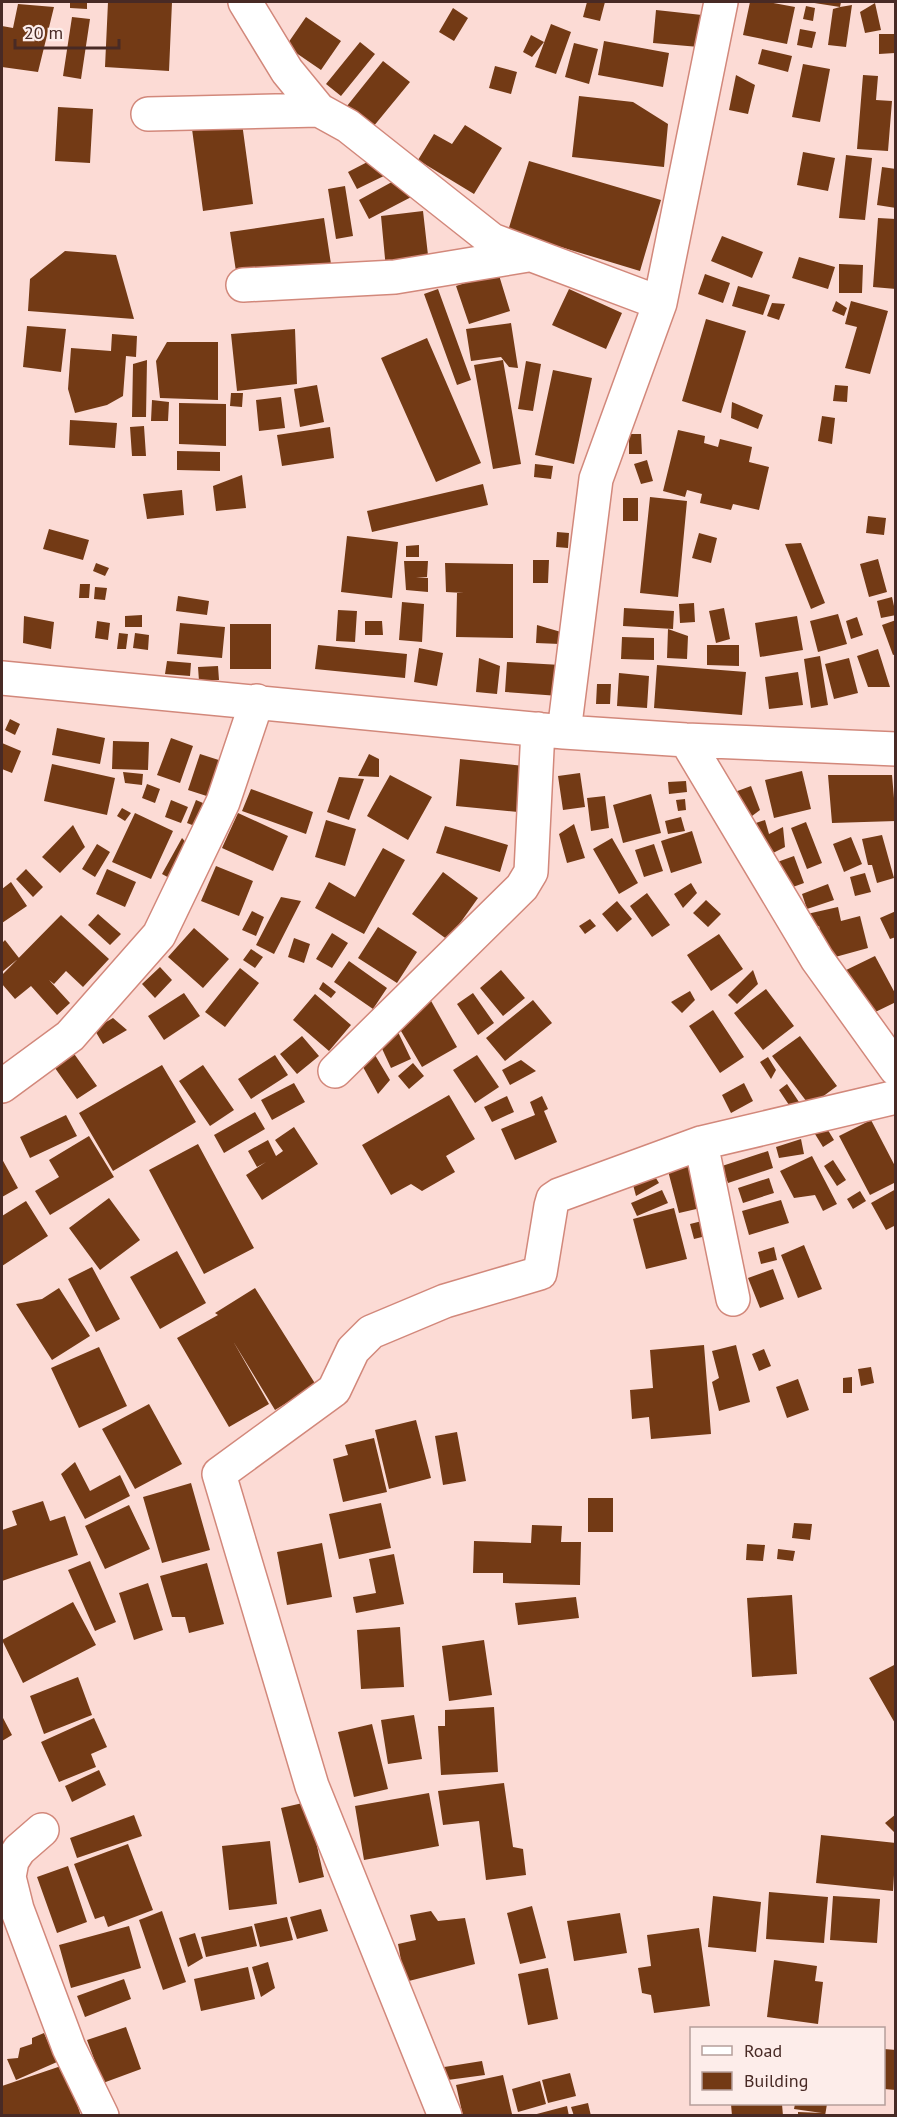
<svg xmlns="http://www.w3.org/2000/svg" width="897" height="2117" font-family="'PT Sans',sans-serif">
<rect width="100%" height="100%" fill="#fcdbd5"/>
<path fill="#733a15" d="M70,2H87V9L70,8Z
M108,2H172L169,71L105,67Z
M587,2H605L600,21L583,17Z
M750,2H768L795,7L787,44L743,35Z
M808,2H841L840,7L852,5L846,47L828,45L833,9L840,7Z
M875,3L881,30L865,33L860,12Z
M18,4L54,7L38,72L2,67V26L13,28Z
M806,6L815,8L813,21L803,19Z
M453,8L468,18L454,41L439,32Z
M656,10L702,15L699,47L653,43Z
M72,17L90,19L81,79L63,76Z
M306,17L341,41L321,70L286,46Z
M551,24L571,32L556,74L535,67Z
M800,29L816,32L812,48L797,45Z
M879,34H894L895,53L879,54Z
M531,35L544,42L532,57L523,52Z
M604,41L669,53L663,87L598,75Z
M360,42L375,54L341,96L326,84Z
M574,43L598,49L589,84L565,77Z
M762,49L792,56L788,72L758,64Z
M383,61L410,82L373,127L347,106Z
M803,64L830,69L820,122L792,117Z
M495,66L517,72L511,94L489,88Z
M736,75L755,85L748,114L729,110Z
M863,75L878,76L876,100L892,101L888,151L857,149Z
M579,96L633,102L668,124L664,167L572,157Z
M58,107L93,109L90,163L55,161Z
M242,123L253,204L203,211L192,129Z
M465,125L502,148L474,194L418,160L434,134L452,144Z
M803,152L835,158L828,191L797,185Z
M846,155L872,158L865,220L839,218Z
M379,156L388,174L357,189L348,172Z
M529,161L661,200L640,271L508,231Z
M882,167L896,169V208L877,205Z
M401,177L417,194L369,219L359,200Z
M345,186L353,236L336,239L328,189Z
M423,211L429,264L386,269L381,216Z
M324,218L331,264L237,278L230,232Z
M878,218L896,219V289L873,287Z
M722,236L763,252L752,278L711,261Z
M65,251L116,255L134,319L28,311L30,279Z
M799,257L835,267L828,289L792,278Z
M839,264L863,265L862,293H839Z
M498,272L510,311L469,324L456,286Z
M705,274L730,283L723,303L698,294Z
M738,286L770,295L763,315L732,306Z
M438,289L471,380L457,385L424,294Z
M569,289L622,313L606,349L552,325Z
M836,301L847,308L844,316L832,311Z
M851,301L888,311L870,374L845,368L857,327L845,324Z
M772,303L785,304L779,320L767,316Z
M706,319L746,331L721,413L682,401Z
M511,323L518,368L509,367L501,357L471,361L466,329Z
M27,326L66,329L61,372L23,367Z
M295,329L297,384L237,391L231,334Z
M112,334L137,336L136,357L126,356L123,396L107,405L75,413L68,389L71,348L111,351Z
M427,338L481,463L436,482L381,358Z
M167,342H218V400L160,398L156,361Z
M147,360L146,417H132L133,364Z
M503,360L521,464L493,469L474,365Z
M526,361L541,364L533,411L518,409Z
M553,370L592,378L574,464L535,455Z
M317,385L324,422L300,427L294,389Z
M835,385L848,386L847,402L833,401Z
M231,393H243L242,407L230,406Z
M281,397L285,428L259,431L256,400Z
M152,400L169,402L168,421H151Z
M732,402L763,415L758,429L731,418Z
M179,403L226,404V446L179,444Z
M822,416L835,418L832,444L818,441Z
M70,420L117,423L115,448L69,445Z
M144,426L146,456H132L130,427Z
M330,427L334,458L282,466L277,435Z
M678,430L705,436L704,443L718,447L720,439L752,447L749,462L769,467L759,510L733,504L731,510L700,503L702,494L687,490L685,497L663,491Z
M629,434H641L642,454H629Z
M177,451L220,452V471L177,470Z
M647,460L653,481L641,484L634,464Z
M535,464L553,466L551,479L534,477Z
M242,475L246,508L216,511L213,486Z
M483,484L488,505L372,532L367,511Z
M182,490L184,515L147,519L143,494Z
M650,497L687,501L678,597L640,593Z
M623,498H638V521H623Z
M868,516L886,518L884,535L866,533Z
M49,529L89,540L83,560L43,549Z
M557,532L569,533L568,548L556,547Z
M699,533L717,538L711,563L692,558Z
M347,536L398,542L392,598L341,592Z
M801,543L825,603L811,609L785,544Z
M419,545V557H406V546Z
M878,559L887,592L869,597L860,564Z
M533,560H549L548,583H533Z
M404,561H428L427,577H416L428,578V592L406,590Z
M96,563L109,568L105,576L93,571Z
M445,563L513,564V638L456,637L457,593H464L446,592Z
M80,584H90L89,598H79Z
M95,587L107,588L105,600L94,599Z
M178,596L209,601L207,615L176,611Z
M892,597L896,615L881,618L877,601Z
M402,602L424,604L422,642L399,640Z
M694,603L695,622L680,623L679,604Z
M624,608L674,611L673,629L623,626Z
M724,608L730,639L716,643L709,611Z
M338,610L357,611L355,642L336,641Z
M838,614L847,644L818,652L810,621Z
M142,615V627H125V616Z
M24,616L54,622L51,649L23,643Z
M797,616L803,650L760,657L755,623Z
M857,617L863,635L851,639L846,621Z
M896,620V654L893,655L882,625Z
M97,621L110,623L108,640L95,638Z
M365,621H382L383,635H365Z
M180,623L225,627L222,658L177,654Z
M230,624H271V669H230Z
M537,625L561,632L560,644L536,643Z
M668,629L688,636L687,659L667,658Z
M119,633L128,634L126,649H117Z
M135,633L149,635L148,650L133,648Z
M622,637L654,638V660L621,659Z
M318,645L407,654L405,678L315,669Z
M707,645H739V666L707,665Z
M419,648L443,653L437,686L414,682Z
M878,649L890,687H868L857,656Z
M820,656L828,705L811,708L804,659Z
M479,658L500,666L497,694L476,692Z
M849,658L858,693L834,699L825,664Z
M167,661L191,663L190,676L165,674Z
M507,662L561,665L559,696L505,692Z
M657,665L746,672L742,715L654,708Z
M218,666L219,680L199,681L198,667Z
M798,672L803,705L769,709L765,677Z
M619,673L649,676L647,708L617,706Z
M597,684H611L610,704H596Z
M10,719L20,724L15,735L5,730Z
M57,728L105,738L100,764L52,755Z
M171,738L193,746L180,783L157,775Z
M113,741L149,742L148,770L112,769Z
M2,743L21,751L12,773L2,769Z
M200,754L228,763L216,799L188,790Z
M369,754L379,759V777L358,776Z
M460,759L533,767L528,813L456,806Z
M52,764L115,778L107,815L44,801Z
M802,771L811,809L774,818L765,780Z
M123,772L143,774L142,785L125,783Z
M580,773L585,807L563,810L558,776Z
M390,775L432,797L408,840L367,816Z
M828,775H892L896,821L832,823Z
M339,777L364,779L349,820L327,812Z
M686,781L687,792L669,794L668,782Z
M147,784L160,789L155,803L142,798Z
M751,786L760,810L744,822L732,793Z
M251,789L313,812L306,834L242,811Z
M651,794L661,833L623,843L613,805Z
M605,796L609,828L591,831L587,798Z
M685,799L686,810L678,811L676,800Z
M171,800L188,807L181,823L165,817Z
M196,800L210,806L200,828L187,823Z
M122,808L131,813L125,821L117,816Z
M135,813L173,831L151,879L112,862Z
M238,813L288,836L273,871L222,848Z
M681,817L685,831L668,834L665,821Z
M326,820L356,829L345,866L315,857Z
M765,820L769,834L783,827L785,847L763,858L750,825Z
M806,822L822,863L807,869L791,828Z
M574,824L585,858L567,863L559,834Z
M73,825L85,847L60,873L42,857Z
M445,826L508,845L500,872L436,853Z
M692,831L702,863L671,873L661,841Z
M882,835L894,878L877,883L872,865H868L862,839Z
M851,837L862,864L844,872L833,844Z
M182,838L190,847L173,880L162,874Z
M612,838L638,883L619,894L593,849Z
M97,844L110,852L95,877L82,869Z
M654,844L663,871L644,877L635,850Z
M383,848L405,860L364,934L315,908L329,882L355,897Z
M794,856L804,883L779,892L769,865Z
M216,866L253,881L239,916L201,901Z
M26,869L43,887L33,897L16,879Z
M107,869L136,882L125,907L96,894Z
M443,872L478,898L448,940L412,914Z
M865,873L871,892L855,896L850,877Z
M11,882L27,906L2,923V889Z
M691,883L697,893L683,908L674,894Z
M828,884L834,900L807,909L802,894Z
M647,893L670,925L652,937L630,906Z
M281,897L301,901L274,954L256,945Z
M706,900L721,914L708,927L693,913Z
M617,901L632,919L617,932L602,914Z
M838,907L841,921L860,916L868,948L828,959L819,926L810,928L807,914Z
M252,911L264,917L256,936L242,930Z
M896,911V937L890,939L880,918Z
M98,914L121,934L110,945L88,925Z
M61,915L109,959L83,987L66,971L54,984L49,980L70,1003L57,1015L31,986L15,999L2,984V975Z
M590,919L596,926L585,934L579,926Z
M378,927L417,952L397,983L358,958Z
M194,928L229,959L203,988L168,957Z
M332,933L348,943L332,968L316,959Z
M719,934L743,969L711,991L687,955Z
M294,938L310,944L304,963L288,957Z
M5,940L19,958L2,972V943Z
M251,949L263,957L255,968L243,960Z
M875,956L896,995V1002L865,1017L842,972Z
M349,961L387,988L373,1009L334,982Z
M160,967L172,980L155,998L142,984Z
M240,968L259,983L225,1027L205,1012Z
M501,970L525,998L503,1016L480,988Z
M753,970L758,984L737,1004L728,995Z
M323,982L336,992L331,998L319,989Z
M766,989L794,1026L763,1050L734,1013Z
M690,991L695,1000L682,1013L671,1002Z
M184,993L200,1016L164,1040L148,1016Z
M473,993L494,1023L478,1035L457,1004Z
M315,994L351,1025L329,1051L293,1020Z
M430,999L457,1047L422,1067L394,1019Z
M533,1000L552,1023L505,1061L486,1038Z
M713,1010L744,1057L720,1073L689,1026Z
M113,1018L127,1030L103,1044L94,1029Z
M398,1032L411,1059L391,1068L378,1040Z
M302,1036L319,1056L297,1074L280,1054Z
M800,1036L837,1086L810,1106L772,1056Z
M369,1045L390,1080L378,1094L358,1058Z
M70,1048L97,1086L77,1099L50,1061Z
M275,1055L288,1075L251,1099L238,1079Z
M477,1055L499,1087L475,1103L453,1070Z
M768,1057L776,1070L771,1079L760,1062Z
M521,1060L536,1071L510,1085L502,1070Z
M413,1063L424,1076L409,1089L398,1076Z
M162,1065L196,1122L113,1171L79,1113Z
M203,1065L234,1110L210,1126L179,1081Z
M294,1083L305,1102L272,1120L261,1100Z
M744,1083L753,1101L731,1113L722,1095Z
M787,1084L801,1105L793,1111L779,1090Z
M449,1095L475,1139L446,1156L455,1172L422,1191L411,1184L391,1195L362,1145Z
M507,1096L514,1112L492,1122L484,1107Z
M542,1096L548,1109L544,1111L557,1142L515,1160L501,1129L535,1115L530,1102Z
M255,1112L265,1129L224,1153L214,1135Z
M66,1115L77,1136L30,1158L20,1137Z
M871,1120L896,1168V1182L870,1195L839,1136Z
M294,1127L318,1164L262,1200L246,1175L266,1162L257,1167L248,1151L268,1140L276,1156L283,1151L275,1140Z
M826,1127L834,1140L823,1147L815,1134Z
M89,1136L114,1177L50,1215L35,1191L59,1177L49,1160Z
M801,1139L804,1154L779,1158L776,1147Z
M198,1144L254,1248L204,1274L149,1170Z
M768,1151L773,1168L728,1183L722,1166Z
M812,1156L837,1204L823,1211L815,1195L794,1198L780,1171Z
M2,1159L18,1188L2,1197Z
M833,1160L846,1180L837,1186L824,1166Z
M692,1161L705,1207L679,1213L667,1167Z
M651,1170L659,1183L636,1196L632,1181Z
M769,1178L774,1193L743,1203L738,1188Z
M896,1189V1225L886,1230L871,1203Z
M662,1190L668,1203L637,1216L631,1203Z
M860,1191L866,1201L853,1209L847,1199Z
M109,1198L140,1240L100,1270L69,1228Z
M781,1200L789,1223L749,1235L742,1211Z
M26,1201L48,1236L2,1266V1216Z
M674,1208L687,1259L646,1269L633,1219Z
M702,1221L706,1236L694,1239L690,1224Z
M804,1245L822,1289L798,1298L781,1255Z
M774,1247L777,1260L761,1264L758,1252Z
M177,1251L206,1303L160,1329L130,1277Z
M92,1267L120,1319L96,1332L68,1279Z
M773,1269L784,1299L760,1308L748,1278Z
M59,1288L90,1336L52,1360L16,1304L42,1299Z
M255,1288L316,1385L275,1410L233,1341L269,1404L229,1427L177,1338L218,1315L215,1313Z
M704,1345L711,1434L651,1439L649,1417L632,1419L630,1390L653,1388L650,1350Z
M736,1345L750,1402L719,1411L712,1382L719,1378L712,1351Z
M99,1347L127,1406L79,1428L51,1368Z
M764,1349L771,1366L759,1371L752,1354Z
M871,1367L874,1383L861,1386L858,1369Z
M852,1377V1393H843V1378Z
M798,1379L809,1410L787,1418L776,1387Z
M149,1404L182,1464L135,1489L102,1429Z
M416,1420L431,1478L389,1489L375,1430Z
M457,1432L466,1481L443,1485L435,1436Z
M374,1438L387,1492L343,1502L333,1459L348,1455L345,1445Z
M75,1462L90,1491L120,1475L130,1496L85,1519L61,1474Z
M191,1483L210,1550L162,1563L143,1497Z
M588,1498H613V1532H588Z
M43,1501L50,1521L65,1516L78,1555L2,1581V1530L17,1525L12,1511Z
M381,1503L391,1548L339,1559L329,1514Z
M129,1505L150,1549L105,1569L85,1526Z
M794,1523L812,1524L810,1540L792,1538Z
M532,1525L562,1526L561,1542H581L580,1585L503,1583V1573H473L474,1541L531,1543Z
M322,1543L332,1597L287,1605L277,1552Z
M747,1544L765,1545L763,1561L746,1560Z
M778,1549L795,1551L793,1561L777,1559Z
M394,1554L404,1604L356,1613L353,1597L376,1593L369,1559Z
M90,1561L116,1622L95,1631L68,1570Z
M207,1563L224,1624L189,1633L185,1617H172L160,1576Z
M148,1583L163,1630L134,1640L119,1593Z
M792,1595L797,1674L752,1677L747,1598Z
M576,1597L579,1618L518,1625L515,1603Z
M73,1602L96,1645L23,1683L2,1640Z
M400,1627L404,1687L361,1689L357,1630Z
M484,1640L492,1695L449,1701L442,1646Z
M896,1664V1725L869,1678Z
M78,1677L92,1715L44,1734L30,1696Z
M494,1707L498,1772L441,1775L438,1726H445V1710Z
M414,1715L422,1759L388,1764L381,1720Z
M2,1716L12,1735L2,1741Z
M94,1718L107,1747L91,1754L96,1767L59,1782L41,1742Z
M372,1724L388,1789L354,1797L338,1732Z
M99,1770L106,1785L72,1802L65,1786Z
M504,1783L513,1847L523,1849L526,1875L486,1880L479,1821L443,1825L438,1791Z
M429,1793L439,1846L364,1860L355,1806Z
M307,1802L324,1877L299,1883L281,1808Z
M896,1814V1834L885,1823Z
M134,1815L142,1836L77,1858L70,1838Z
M821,1835L896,1843L893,1891L816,1883Z
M270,1841L277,1904L229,1910L222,1846Z
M128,1844L153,1910L108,1927L104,1916L95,1919L74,1864Z
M68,1866L87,1922L57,1933L37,1877Z
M769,1892L828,1897L824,1943L766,1939Z
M713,1896L761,1902L756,1952L708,1947Z
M833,1896L880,1899L877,1943L830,1940Z
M532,1906L546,1958L520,1964L507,1913Z
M321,1909L328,1931L297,1939L290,1917Z
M162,1911L186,1982L163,1990L139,1920Z
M431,1911L438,1921L465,1918L475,1964L405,1982L398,1944L416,1940L410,1915Z
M620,1913L627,1953L574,1961L567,1921Z
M287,1917L293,1940L260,1947L254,1924Z
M129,1926L141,1968L71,1988L59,1945Z
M252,1926L257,1946L206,1957L201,1937Z
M699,1928L710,2006L654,2013L651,1995L642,1993L638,1968L651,1966L647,1935Z
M195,1933L203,1958L188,1967L179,1938Z
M774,1960L817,1966L815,1981L823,1982L818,2024L767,2017Z
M268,1962L275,1988L261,1997L252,1967Z
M248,1967L255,1999L201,2011L194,1979Z
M548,1968L558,2019L528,2025L518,1974Z
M124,1979L131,1999L85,2017L77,1996Z
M126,2027L141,2069L103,2083L87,2040Z
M44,2033L57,2062L16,2080L7,2059L18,2058L20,2048L32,2044V2038Z
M884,2049L896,2050V2090L884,2089Z
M482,2061L485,2075L440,2081L438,2068Z
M64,2065L81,2116H2V2086Z
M570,2073L576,2096L548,2103L542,2080Z
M503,2075L512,2114L463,2116L456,2085Z
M540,2081L546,2104L518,2112L512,2089Z
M588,2103L591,2116H574L571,2107Z
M731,2104H782L783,2116H732Z
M795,2104H827L825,2116H798V2112L822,2113L794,2109Z
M567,2106L569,2116H533V2115Z"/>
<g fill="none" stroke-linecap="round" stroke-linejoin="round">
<defs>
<path id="street" d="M245,2L287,71L319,110L348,126L492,240L660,303
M148,114L319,110
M243,285L395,277L528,255
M2,678L564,732L686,740L896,749
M564,732L596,479L660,303L721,2
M686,740L817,959L896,1069
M335,1071L522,887L531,872L538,729
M2,1086L70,1036L159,935L223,802L257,701
M701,1143L733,1299
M42,1830L19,1850L12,1861L9,1877L17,1909L69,2048L102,2116
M445,2116L312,1786L219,1474L334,1390L353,1350L371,1332L445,1301L540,1273L551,1206L553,1199L559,1195L701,1143L896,1097"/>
</defs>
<use href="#street" stroke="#d2887b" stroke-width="36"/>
<use href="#street" stroke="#fff" stroke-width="33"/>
</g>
<rect width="897" height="2117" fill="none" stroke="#482a25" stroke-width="6"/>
<rect x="690" y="2027" width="195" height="78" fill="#fdedea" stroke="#b59f9b" stroke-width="1.5"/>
<rect x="702" y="2046" width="30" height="9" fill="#ffffff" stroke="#b59f9b" stroke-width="1.5"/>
<text x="744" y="2057" font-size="18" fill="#482a25">Road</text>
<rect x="702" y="2072" width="30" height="18" fill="#733a15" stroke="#b59f9b" stroke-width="1.5"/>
<text x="744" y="2087" font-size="18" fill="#482a25">Building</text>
<path d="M15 39v9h104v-9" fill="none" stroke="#482a25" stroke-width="3"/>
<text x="24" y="39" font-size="18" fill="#482a25" stroke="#fdedea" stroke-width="4.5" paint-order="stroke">20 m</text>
</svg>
